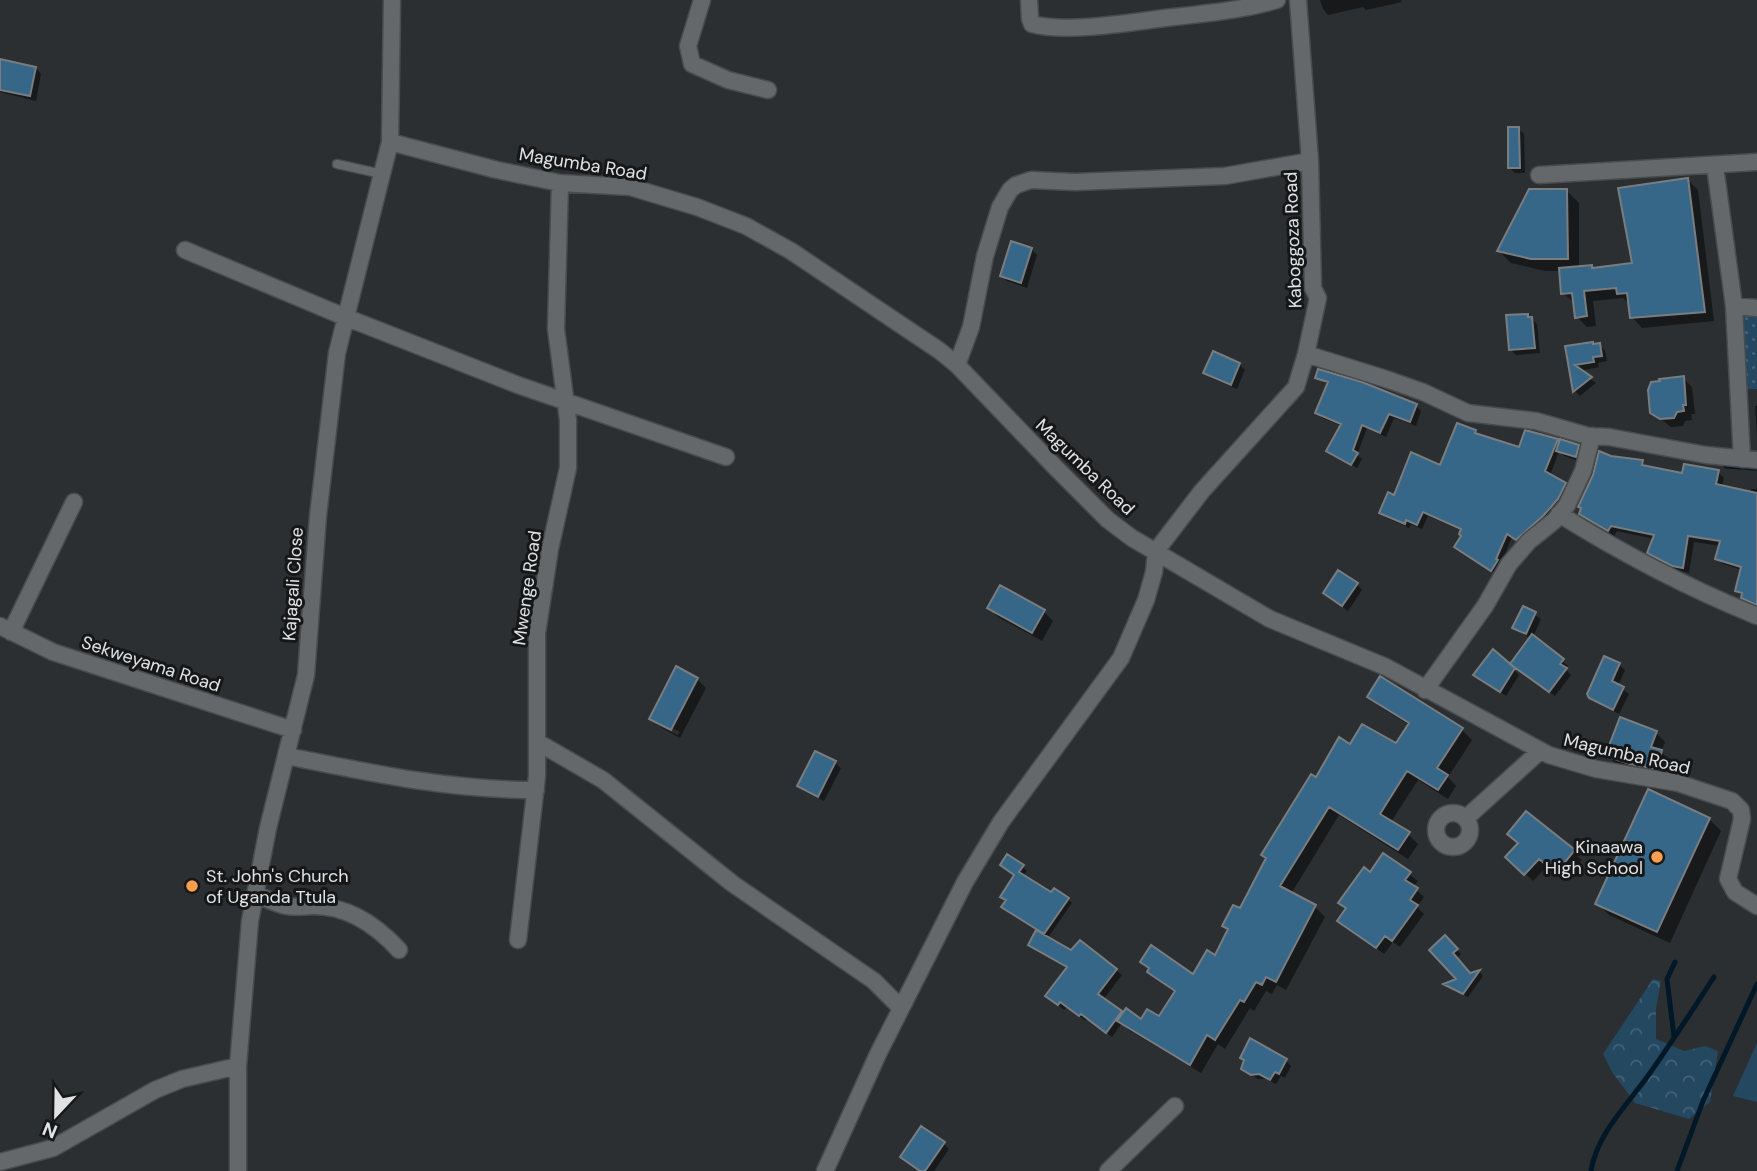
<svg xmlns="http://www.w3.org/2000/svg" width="1757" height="1171" font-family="'DM Sans',sans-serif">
<defs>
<pattern id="grass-dots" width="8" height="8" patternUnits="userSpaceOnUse" patternTransform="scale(1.75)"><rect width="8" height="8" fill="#234860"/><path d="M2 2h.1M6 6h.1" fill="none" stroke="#436277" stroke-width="1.8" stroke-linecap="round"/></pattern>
<pattern id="forest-crowns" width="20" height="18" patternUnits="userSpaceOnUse" patternTransform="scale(1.75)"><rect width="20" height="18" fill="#234860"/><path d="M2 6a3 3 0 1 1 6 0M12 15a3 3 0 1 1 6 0" fill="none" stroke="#436277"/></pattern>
</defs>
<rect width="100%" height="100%" fill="#2c2f31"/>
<path fill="url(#grass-dots)" d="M1738,312L1757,314V389H1744Z"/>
<path fill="url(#forest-crowns)" d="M1653,979L1661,981L1656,1009V1039L1684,1051L1705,1046L1718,1051L1710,1102L1689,1119L1635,1103L1612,1072L1603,1054Z"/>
<path fill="#234860" d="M1757,1043V1102L1733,1096Z"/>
<path fill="#0007" fill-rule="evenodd" d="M1320,0H1401L1402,2L1366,10L1363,7L1328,15L1323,9Z
M0,61L36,68L41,74L36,101L0,92Z
M1519,129L1524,134L1525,173H1515L1510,168Z
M1688,180L1698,190L1714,321L1642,328L1632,317L1629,304L1623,298L1593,301L1596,326L1587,327L1577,317L1575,303L1563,293L1561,271H1545L1511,263L1499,251L1567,191L1579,203V268L1591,267L1594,270L1634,264Z
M1031,249L1037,255L1027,288L1007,281L1002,276Z
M1527,315L1537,324L1540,353L1516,355L1510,349Z
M1600,345L1605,351L1607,361L1598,363L1599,367L1580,371L1596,383L1580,396L1575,391L1567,347Z
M1239,364L1245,370L1237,389L1211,378L1205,373Z
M1317,377L1361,384L1416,406L1421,411L1416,426L1394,418L1386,437L1367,428L1357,455L1362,459L1357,468L1328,450L1342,426L1322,418L1317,412L1329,385Z
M1683,378L1692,387L1695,414H1691L1692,420L1685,421L1683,426L1671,427L1652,412Z
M1755,406H1757V437Z
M1458,425L1475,432L1480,436L1520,450L1557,441L1560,444L1578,446L1584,452L1581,462L1564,456L1559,451L1550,476L1570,489L1562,504L1522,544L1512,537L1497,574L1461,551L1462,531L1428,516L1422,529L1411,524L1409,528L1385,517L1381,512L1395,498L1441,467Z
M1610,458L1642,462L1649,468L1684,475L1718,472L1724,478L1722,487L1751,494V489H1757V607L1749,603L1737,591L1742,570L1723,564L1717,558L1721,546L1694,542L1689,573L1680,571L1655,559L1649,552L1654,539L1617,531L1614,536L1581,513Z
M1357,584L1362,590L1348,611L1325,593Z
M1000,587L1044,612L1053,621L1042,641L998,617L989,608Z
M1524,608L1541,619L1533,637L1568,666L1565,669L1571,675L1555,696L1513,665L1511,667L1519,675L1506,696L1476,675L1510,667L1531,639L1514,628Z
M1619,665L1625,670L1618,686L1629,694L1619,714L1597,703L1590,697Z
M697,679L706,688L680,738L660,727L651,718ZM659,722L680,732L678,735L659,726Z
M1369,696L1462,730L1472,740L1448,777L1456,786L1448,799L1418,780L1391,822L1408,834L1418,844L1408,859L1339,815L1291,894L1315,907L1325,917L1286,990L1277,985L1272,994L1266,991L1254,1011L1250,1008L1225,1049L1218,1044L1201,1073L1129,1030L1122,1023L1112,1037L1087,1018L1086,1021L1067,1007L1064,1010L1047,996L1068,968L1036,950L1030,944L1038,930L1003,897L1023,867L1027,871L1023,876L1051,895L1068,899L1072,903L1047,939L1072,953L1116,970L1122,975L1103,1000L1123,1015L1142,1021L1159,1018L1175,993L1159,981L1142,962L1194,976L1216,957L1229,931L1224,926L1240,910L1316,780L1351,746H1396L1409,725L1379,706Z
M1656,733L1665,742L1661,752L1670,761L1666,777L1641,773L1616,764L1607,755Z
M835,763L841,768L824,801L804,791L799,786Z
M1526,814L1582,860L1565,880L1547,866L1533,881L1508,857L1520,844Z
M1709,819L1721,831L1670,943L1609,915L1597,903Z
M1384,855L1418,881L1413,887L1424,897L1417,907L1424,914L1400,947L1393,942L1384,954L1340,921L1347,909L1341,903L1371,874Z
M1445,938L1461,954L1456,959L1470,975L1480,972L1483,976L1468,997L1446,984L1459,980Z
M1285,1060L1291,1066L1285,1078L1281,1076L1276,1084L1266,1079H1258L1243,1069Z
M943,1143L949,1149L934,1171H920L902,1157Z"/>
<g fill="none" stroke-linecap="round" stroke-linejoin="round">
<path stroke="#001828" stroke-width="5" d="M1726,466L1756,468
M1674,1037L1667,979L1675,962
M1591,1171C1597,1133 1629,1103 1650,1073C1672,1042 1693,1009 1714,977
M1677,1171L1703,1101L1757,984"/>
</g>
<path fill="#366788" stroke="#797d7f" stroke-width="2" d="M0,59L36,67L30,96L0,90Z
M1508,127H1519L1520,168H1508Z
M1688,178L1705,312L1630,318L1627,293L1617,294L1616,288L1584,291L1587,316L1575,318L1572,293L1561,294L1559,268L1592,265V268L1632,263L1618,188Z
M1529,189H1567L1568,259H1531L1497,251Z
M1011,241L1032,248L1021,283L1000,276Z
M1528,314V317H1532L1535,348L1509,350L1506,315Z
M1593,342V344L1600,343L1602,356L1593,357L1594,362L1575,365L1592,377L1573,392L1565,346Z
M1213,351L1240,363L1231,385L1203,373Z
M1318,369L1362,382L1417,404L1410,422L1389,414L1380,433L1362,425L1353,450L1358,453L1351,465L1326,451L1341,424L1315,413L1328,382L1315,378Z
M1684,376L1686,405H1683L1684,411L1677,412L1674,418L1660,419L1650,413L1648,390L1651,382L1660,381L1659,379Z
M1457,423L1476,430L1475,433L1519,447L1525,430L1558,439L1545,471L1566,483L1558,499L1544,515L1516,540L1507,534L1496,559L1498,560L1491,571L1454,547L1461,536L1459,534L1461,529L1423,512L1417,525L1406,520L1405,524L1379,513L1388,492L1394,495L1411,452L1440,465Z
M1560,439L1579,445L1576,457L1556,451Z
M1599,451L1611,456L1643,460L1642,465L1682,473L1684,464L1719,470L1716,484L1757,493V605L1741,598L1742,593L1735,591L1741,567L1715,559L1720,541L1688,536L1683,568L1672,566L1647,553L1654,535L1611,526L1608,531L1579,514L1581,508L1578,507L1593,475Z
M1338,570L1358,583L1342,606L1323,593Z
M1000,585L1045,610L1032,633L987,608Z
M1523,606L1536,612L1526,634L1512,628Z
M1532,634L1564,659L1560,664L1567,668L1549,692L1510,664Z
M1493,649L1515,668L1500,692L1473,675Z
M1604,656L1620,663L1612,681L1624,687L1613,710L1589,698L1587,694Z
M676,666L698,678L671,730L649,719Z
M1380,676L1463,728L1437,768L1448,775L1438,790L1407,771L1380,814L1410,832L1398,850L1329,807L1280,886L1316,905L1276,982L1266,977L1262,985L1256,982L1244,1002L1240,1000L1215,1040L1207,1035L1190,1065L1117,1021L1126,1008L1141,1019L1147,1009L1159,1016L1175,991L1147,972L1149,968L1140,962L1151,945L1193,974L1207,950L1215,955L1228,929L1222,926L1233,905L1240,908L1266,858L1261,855L1311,774L1316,777L1339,737L1350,744L1362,724L1396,743L1409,723L1367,697Z
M1620,717L1657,731L1651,747L1662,750L1657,769L1630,764L1605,756Z
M815,751L836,761L818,797L797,786Z
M1648,789L1710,818L1657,932L1595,904Z
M1526,811L1575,850L1556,873L1539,859L1524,875L1505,857L1518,843L1507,834Z
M1383,853L1411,872L1405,880L1418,888L1410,900L1418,905L1392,941L1385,936L1376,948L1337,921L1346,908L1338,903L1364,867L1370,872Z
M1007,854L1024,865L1019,872L1051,892L1054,888L1069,898L1044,934L1001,907L1006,900L1000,897L1014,875L1000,865Z
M1036,930L1071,950L1080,940L1117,969L1098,994L1122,1011L1106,1033L1081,1014L1079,1016L1060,1002L1058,1005L1045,996L1067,967L1028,945Z
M1445,935L1458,949L1453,953L1470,973L1480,970L1463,994L1443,984L1456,979L1429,950Z
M1250,1038L1287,1059L1279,1074L1275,1072L1270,1080L1259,1074L1251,1075L1241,1069L1244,1060L1240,1058Z
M921,1126L945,1142L925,1171H920L900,1157Z"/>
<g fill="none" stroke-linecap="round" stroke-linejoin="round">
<defs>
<path id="service" d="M337,164L382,174"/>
<path id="minor" d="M702,0L688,46L692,64L728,80L768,90
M1029,0L1030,19L1032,24C1069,34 1136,21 1174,17C1209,13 1243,10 1277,0
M390,142L497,170L560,183L630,187L697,207L746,226L791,251L940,351L957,365L1056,468L1108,520L1132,538L1270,619L1386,667L1549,755L1596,769L1678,783L1732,801L1741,810L1742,819L1728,879L1735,892L1757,906
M1715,166L1734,306L1742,459
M1539,175L1757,162
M185,250L345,317L518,385L726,457
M1734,306L1757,308
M1306,354L1386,379L1423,392L1468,413L1536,421L1588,436L1609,437L1706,455L1757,460
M957,365L971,327L985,256L1000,207L1010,190L1016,185L1031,180L1075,182L1225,176L1310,161
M1559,514C1623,554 1688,588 1757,616
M0,626L53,652L293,730
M11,632L74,502
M1425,690L1485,606L1509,564L1529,541L1554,521L1567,505L1583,471L1592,436
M539,743L603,780L733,884L874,981L901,1008
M287,756C371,773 449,790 536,790
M1436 830a17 17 0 1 1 34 0a17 17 0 1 1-34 0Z
M1466,818L1540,751
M255,894C265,898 276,904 286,906C296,908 304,906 314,906C348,906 377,926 399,950
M518,940L537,776V633L550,549L568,468V420L556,329L560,183
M0,1162L53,1148L155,1090L182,1079L238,1066
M238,1171V1066L250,921L268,828L306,675L318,516L337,353L390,142L392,0
M825,1171L878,1054L965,882L1001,822L1121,658L1146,600L1154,572L1156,551L1202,491L1296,387L1306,354L1318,298L1313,288L1310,161L1298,0
M1108,1171L1175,1106"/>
</defs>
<use href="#service" stroke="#494c4e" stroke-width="11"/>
<use href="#minor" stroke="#494c4e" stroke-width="19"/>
<use href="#service" stroke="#65686b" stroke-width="8"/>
<use href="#minor" stroke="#65686b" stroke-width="16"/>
</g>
<g fill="#fa9f4e" stroke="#161718" stroke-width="2.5">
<circle cx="1657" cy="857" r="7"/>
<circle cx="192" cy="886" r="7"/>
</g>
<g text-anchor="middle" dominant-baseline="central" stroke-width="6" stroke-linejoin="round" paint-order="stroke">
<g font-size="18" fill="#e0e2e3" stroke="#161718">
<text transform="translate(583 164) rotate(9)">Magumba Road</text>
<text transform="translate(1293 240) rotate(-92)">Kaboggoza Road</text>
<text transform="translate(1085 467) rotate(44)">Magumba Road</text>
<text transform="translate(293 584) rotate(-86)">Kajagali Close</text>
<text transform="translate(527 588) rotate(-82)">Mwenge Road</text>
<text transform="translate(151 664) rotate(18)">Sekweyama Road</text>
<text transform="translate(1627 754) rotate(13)">Magumba Road</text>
</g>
<g font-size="18" fill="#e0e2e3" stroke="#161718" text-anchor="end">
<text x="1643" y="847">Kinaawa<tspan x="1643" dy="21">High School</tspan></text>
<text x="206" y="876" text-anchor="start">St. John's Church<tspan x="206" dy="21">of Uganda Ttula</tspan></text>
</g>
</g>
<g transform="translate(56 1115) rotate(202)" stroke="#161718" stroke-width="5" paint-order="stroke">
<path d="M0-5L12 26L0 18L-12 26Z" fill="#e0e2e3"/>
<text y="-10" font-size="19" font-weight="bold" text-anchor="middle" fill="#e0e2e3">N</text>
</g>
</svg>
